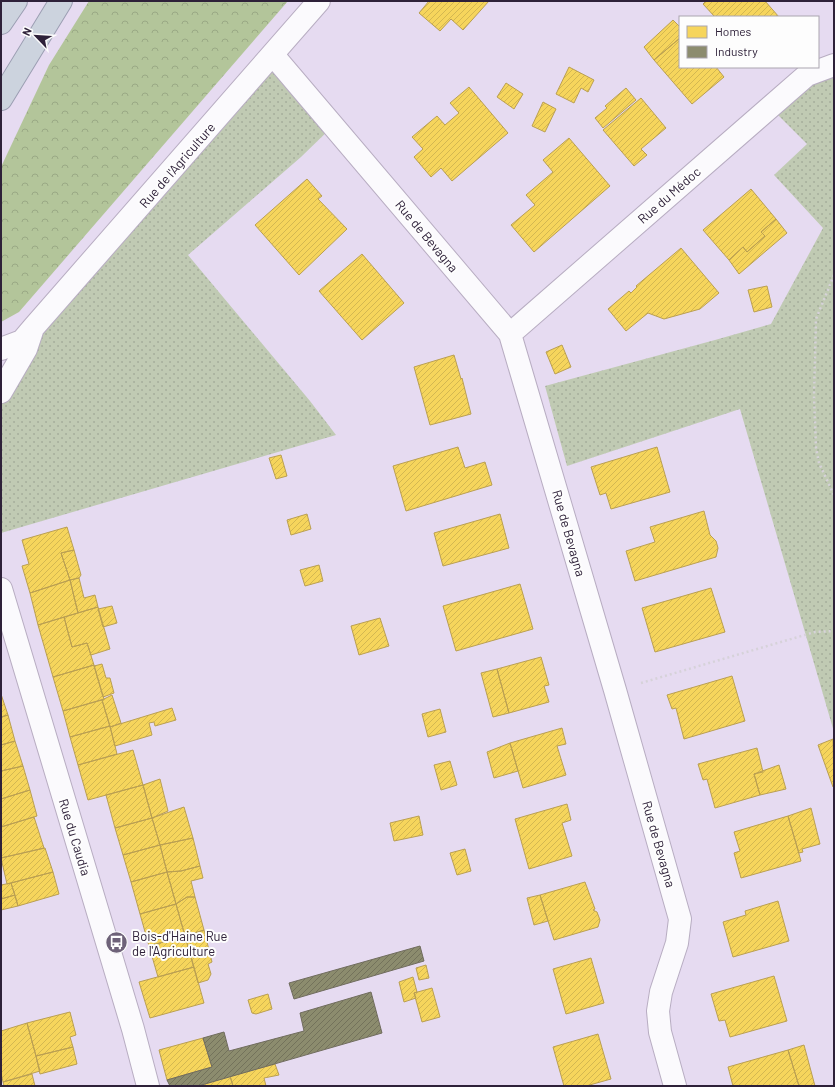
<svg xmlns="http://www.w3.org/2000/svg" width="835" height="1087" font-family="Barlow,sans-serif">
<defs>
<pattern id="grass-dots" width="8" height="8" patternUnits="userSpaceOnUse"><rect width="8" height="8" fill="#c0cab3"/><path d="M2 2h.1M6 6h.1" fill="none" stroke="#a5ad9b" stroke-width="1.8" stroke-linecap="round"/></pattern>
<pattern id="forest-crowns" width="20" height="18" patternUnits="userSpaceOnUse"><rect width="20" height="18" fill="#b3c59a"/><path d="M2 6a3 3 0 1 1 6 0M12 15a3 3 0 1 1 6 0" fill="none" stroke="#9aa985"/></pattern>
<pattern id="homes-hatch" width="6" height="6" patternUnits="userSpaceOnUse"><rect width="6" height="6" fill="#f6d55c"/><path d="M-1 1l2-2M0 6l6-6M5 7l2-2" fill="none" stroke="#d3b751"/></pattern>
<pattern id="industry-hatch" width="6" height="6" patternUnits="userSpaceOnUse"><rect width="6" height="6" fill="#8c8c6e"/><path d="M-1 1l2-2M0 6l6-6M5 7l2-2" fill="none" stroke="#73725b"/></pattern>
</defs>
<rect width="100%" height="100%" fill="#e6dbf1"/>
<path fill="url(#grass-dots)" d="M273,55L334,125L301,157L188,255L310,401L336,435L1,533V392L26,349Z
M834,65V732L740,409L567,466L545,386L715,340L771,324L823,228L774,175L807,144L770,107Z"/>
<path fill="url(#forest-crowns)" d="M89,1H288L19,312L1,322V167L49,65Z"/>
<path fill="url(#homes-hatch)" stroke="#ba9f52" d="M429,1H489L463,30L451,19L440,31L419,13Z
M706,1H765L779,17H715L703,4Z
M673,20L680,27V38L654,60L644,47Z
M680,38V67H716L724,77L692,104L654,60Z
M569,67L594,80L588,92L581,88L574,103L556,94Z
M506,83L523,94L514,109L497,97Z
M469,87L508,133L452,181L441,168L431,177L414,157L423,149L412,137L437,116L445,125L459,113L450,103Z
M626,88L636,100L603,128L595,118L607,108L605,106Z
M641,98L666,128L641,149L647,155L634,166L603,130Z
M543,102L556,109L545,132L532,126Z
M569,138L610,186L534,252L511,225L535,205L526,195L553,172L543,160Z
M307,179L322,196L318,199L347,229L299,275L255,225Z
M751,189L776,219L761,232L765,236L747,252L743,247L729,260L703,230Z
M776,219L787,233L739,274L729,260L743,247L747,252L765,236L761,232Z
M681,248L719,293L700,309L664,319L648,313L626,331L608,309L629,291L631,293L637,287L636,286Z
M362,254L404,303L362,340L319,291Z
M767,286L772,307L754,312L748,290Z
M562,345L571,367L555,374L546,352Z
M454,355L461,379L462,378L471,414L430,425L414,367Z
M458,447L465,468L485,462L492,485L406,511L393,466Z
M657,447L670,492L611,509L606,493L600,495L591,467Z
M281,455L287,476L276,479L269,458Z
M704,511L710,535L716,541L718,548L716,557L635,581L626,551L655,542L650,527Z
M307,514L311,529L291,535L287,520Z
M500,514L509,548L443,566L434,533Z
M67,527L74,550L61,553L70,580L30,593L22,566L29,564L22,540Z
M74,550L81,575L79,578L70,580L61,553Z
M319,565L323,581L305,586L300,570Z
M79,578L84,598L95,595L98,607L78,613L70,580Z
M70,580L78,613L38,625L30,593Z
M520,584L533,629L456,651L443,606Z
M711,588L725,632L655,652L642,608Z
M112,606L117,623L103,627L98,609Z
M98,607L110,649L91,655L87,643L72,647L64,617Z
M64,617L72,647L87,643L94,665L53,677L38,625Z
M380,618L389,646L359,655L351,626Z
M541,657L549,685L544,686L549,702L509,713L497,669Z
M102,664L106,678H110L114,693L103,697L94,666Z
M94,665L104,699L63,711L53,677Z
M497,669L509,713L493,717L481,673Z
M732,676L745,721L684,739L676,708L672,709L667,695Z
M1,694L8,715L1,717Z
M112,695L121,723L110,727L102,700Z
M102,700L110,726L70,737L63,711Z
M172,708L176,720L155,726L154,722L149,723L152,735L115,746L110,727Z
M440,709L446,732L428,737L422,714Z
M8,715L15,741L1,745V717Z
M110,726L117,754L78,765L70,737Z
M562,728L566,744L557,746L566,775L523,788L510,743Z
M833,739L834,787H833L818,745Z
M15,741L23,766L1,771V745Z
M510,743L518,771L494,778L487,752Z
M757,748L763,772L754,774L760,795L715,808L707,779L703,780L698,764Z
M133,750L143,785L88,800L78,765Z
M450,761L457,785L441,790L434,765Z
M779,765L786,789L760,795L754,774Z
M23,766L30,790L1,799V771Z
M160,779L168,811L152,818L143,785Z
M143,785L152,818L115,828L106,795Z
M30,790L37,816L1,827V799Z
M567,804L571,820L562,823L572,856L529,869L515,819Z
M184,807L193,838L160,845L152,818Z
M811,808L820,844L802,849L803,852L799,853L788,816Z
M419,816L423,835L394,841L390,823Z
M788,816L801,861L741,878L734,853L740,851L734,832Z
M34,817L44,848L1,858V827Z
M152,818L160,845L123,855L115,828Z
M193,838L200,866L181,871L167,872L160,845Z
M160,845L167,872L131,882L123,855Z
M45,848L53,872L7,884L1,858Z
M465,849L471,871L457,875L450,853Z
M200,866L203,878L191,881L195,897H187L176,904L167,872L181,871Z
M53,872L59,894L18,906L11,883Z
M167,872L176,904L140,914L131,882Z
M585,882L595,909L593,910L597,912L600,920L598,927L554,940L540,895Z
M11,883L15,895L1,899V885Z
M15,895L18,906L1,910V899Z
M540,895L548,921L534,925L527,898Z
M187,897H195L204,930L185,936L176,904Z
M778,901L789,941L733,957L723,922L746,915L745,911Z
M176,904L185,936L149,946L140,914Z
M204,930L212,962L208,964L211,974L208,980L198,983L185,936Z
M185,936L194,967L158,977L149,946Z
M591,958L604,1003L566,1014L553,969Z
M426,965L429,978L419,980L416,968Z
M194,967L204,1003L150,1018L139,982Z
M774,976L787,1021L730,1037L725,1020L719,1021L711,994Z
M413,977L417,992L414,993L416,998L404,1002L399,982Z
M432,988L440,1017L422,1022L414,993Z
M268,994L272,1009L256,1014L252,1013L248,1000Z
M70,1012L76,1035L70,1037L73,1047L36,1056L27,1023Z
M27,1023L40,1071L3,1082L1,1073V1031Z
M598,1034L611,1079L586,1086H564L553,1047Z
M203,1038L212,1067L167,1080L159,1050Z
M804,1045L815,1086H799L788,1050Z
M73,1047L77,1064L40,1074L36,1056Z
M788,1050L799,1086H733L728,1067Z
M275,1064L279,1075L264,1078L266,1086H233L230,1076Z
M32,1074L35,1086H4L3,1082Z
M230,1076L233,1086H198Z"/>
<path fill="url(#industry-hatch)" stroke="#706c5e" d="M420,946L424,961L294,999L289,983Z
M371,992L382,1033L198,1086H170L167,1080L212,1067L203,1038L224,1032L229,1051L304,1031L300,1013Z"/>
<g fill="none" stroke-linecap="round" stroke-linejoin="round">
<defs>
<path id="minor" d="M273,55L510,334L615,690L680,919L677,943L661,992L658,1011L660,1032L675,1086
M510,334L807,75L834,65
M1,349L22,341L33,328L319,1
M1,392L26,349L32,331
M1,589L133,1029L148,1086"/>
<path id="motorway" d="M1,23L16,1
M1,99L61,1"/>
</defs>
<use href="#minor" stroke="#b8adc2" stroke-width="24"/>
<use href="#motorway" stroke="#9b9eb2" stroke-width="24"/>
<path stroke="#d6d2d9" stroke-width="2.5" stroke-dasharray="2 3" stroke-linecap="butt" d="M834,275L816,319L814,396L816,448L819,463L834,495
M641,683L815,632L834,631"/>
<use href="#minor" stroke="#fbfafd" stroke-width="22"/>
<use href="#motorway" stroke="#ccd3de" stroke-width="22"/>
</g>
<defs>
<symbol id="bus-disc" viewBox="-11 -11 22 22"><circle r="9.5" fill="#6e6279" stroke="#fdfdfd"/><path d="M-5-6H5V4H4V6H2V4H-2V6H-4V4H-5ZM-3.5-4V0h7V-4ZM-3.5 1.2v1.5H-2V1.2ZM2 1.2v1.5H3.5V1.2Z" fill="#fff"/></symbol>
</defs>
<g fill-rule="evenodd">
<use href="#bus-disc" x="104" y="930" width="25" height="25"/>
</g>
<g text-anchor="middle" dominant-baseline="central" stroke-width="4" stroke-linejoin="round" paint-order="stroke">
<g font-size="13" fill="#2e2139" stroke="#fdfdfd">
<text transform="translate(177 165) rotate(-49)">Rue de l'Agriculture</text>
<text transform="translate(669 195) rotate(-41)">Rue du Médoc</text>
<text transform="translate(427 236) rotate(50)">Rue de Bevagna</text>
<text transform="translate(569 533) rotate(74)">Rue de Bevagna</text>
<text transform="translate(75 837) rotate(73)">Rue du Caudia</text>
<text transform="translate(659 844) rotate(74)">Rue de Bevagna</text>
</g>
<g font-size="13" fill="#2e2139" stroke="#fdfdfd" text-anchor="start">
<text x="132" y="936">Bois-d'Haine Rue<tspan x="132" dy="15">de l'Agriculture</tspan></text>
</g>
</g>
<rect width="835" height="1087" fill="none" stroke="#2e2139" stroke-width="4"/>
<rect x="679" y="16" width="140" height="52" fill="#fdfdfd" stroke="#aaa5af"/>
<rect x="687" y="26" width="20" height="12" fill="#f6d55c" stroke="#aaa5af"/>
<text x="715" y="36" font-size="12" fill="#2e2139">Homes</text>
<rect x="687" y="46" width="20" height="12" fill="#8c8c6e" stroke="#aaa5af"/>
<text x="715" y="56" font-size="12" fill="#2e2139">Industry</text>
<g transform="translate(36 36) rotate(295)" stroke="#fdfdfd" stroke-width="3" paint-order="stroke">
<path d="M0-3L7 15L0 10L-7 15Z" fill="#2e2139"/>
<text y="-6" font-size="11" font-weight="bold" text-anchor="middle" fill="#2e2139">N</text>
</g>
</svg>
